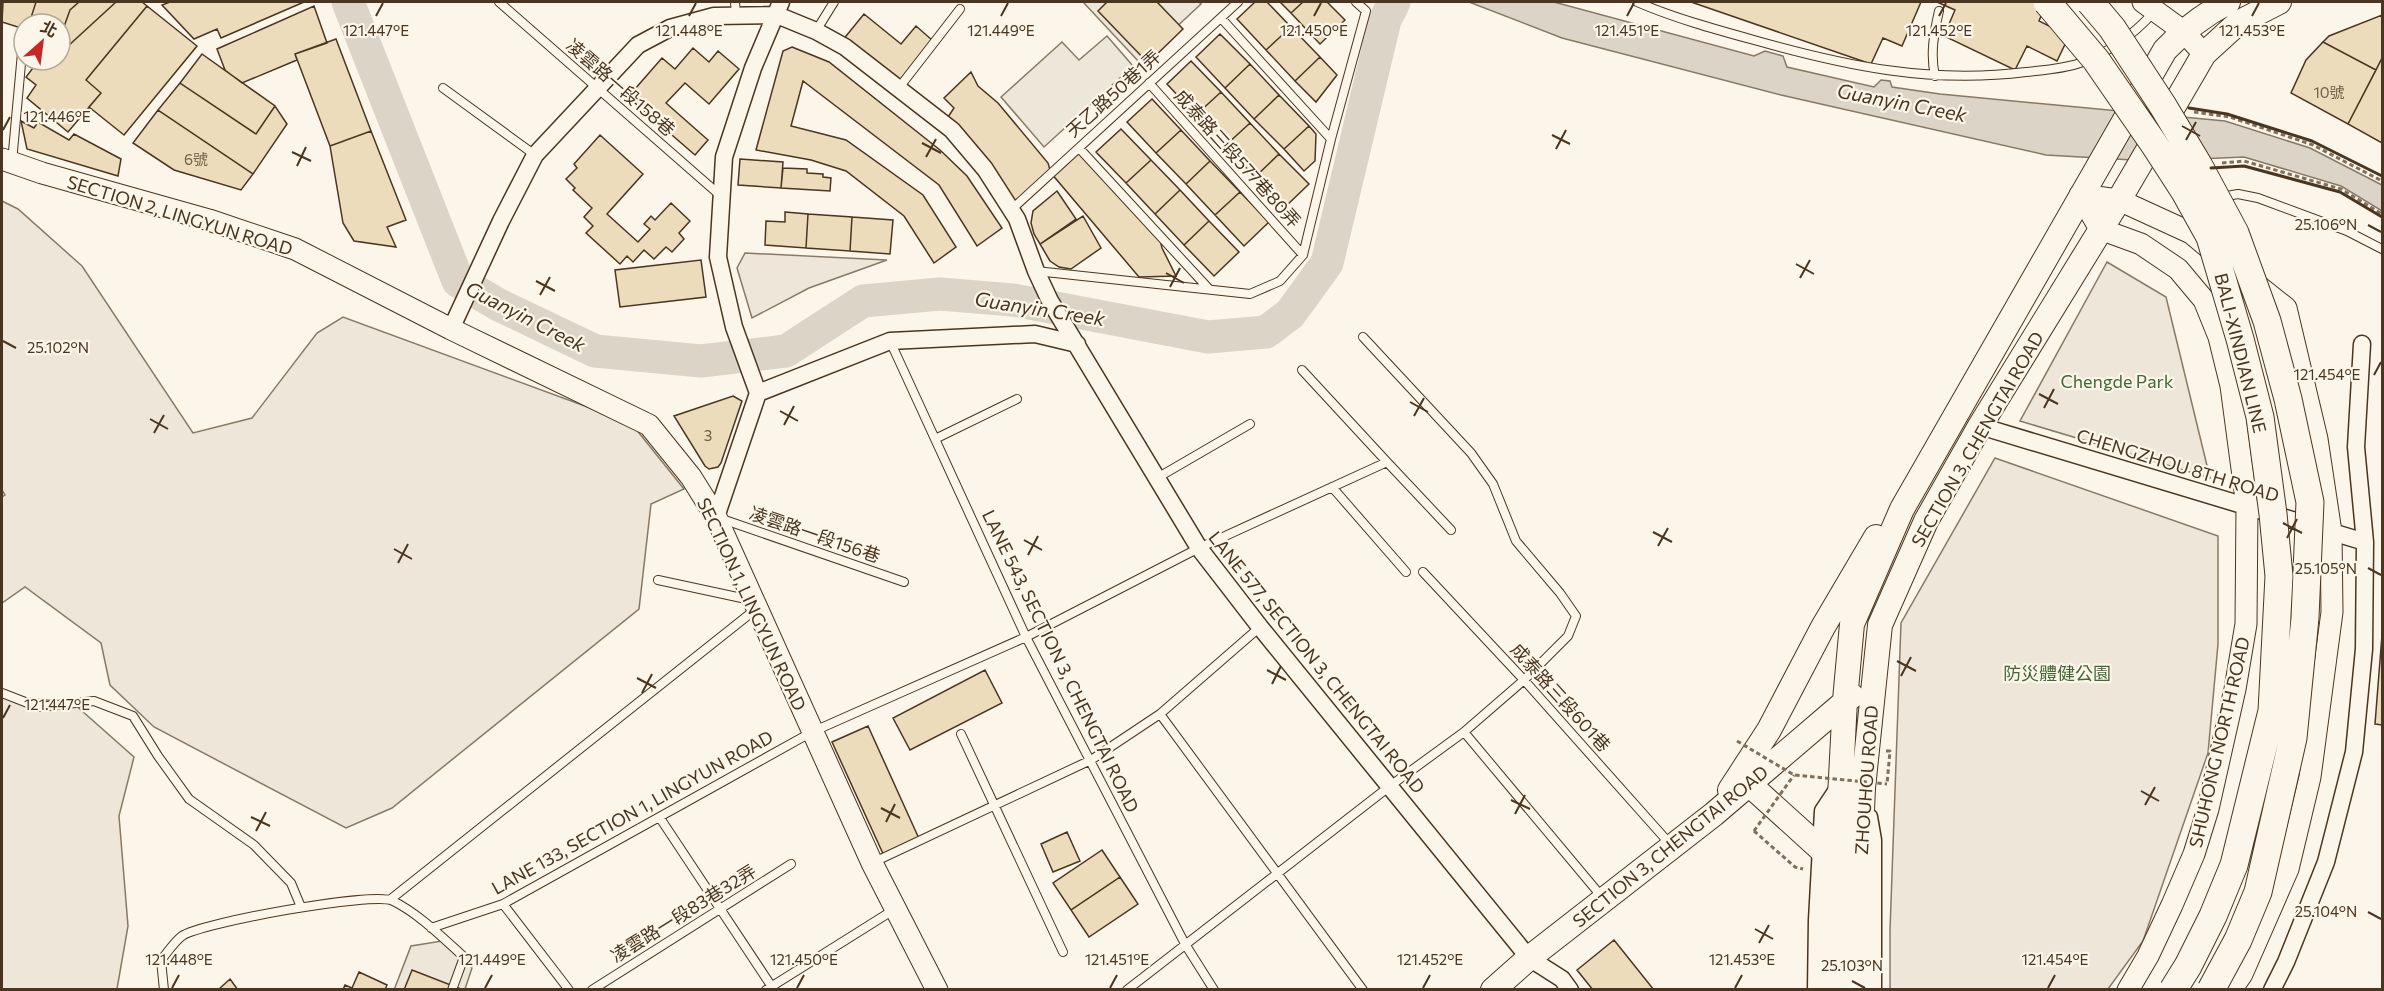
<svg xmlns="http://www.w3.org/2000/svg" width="2384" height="991" font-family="Commissioner,'Noto Sans TC',sans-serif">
<rect width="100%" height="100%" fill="#fbf6e9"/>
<path fill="#ede6d9" stroke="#887966" stroke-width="1.5" d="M1083,2H1199L1201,4L1139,62Z
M2,201L18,209L82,266L193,433L252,418L317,333L343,317L631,423L684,489L651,504L639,609L392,808L346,828L154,727L110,685L101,643L25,587L2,603V497L5,495L2,490Z
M745,253L887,260L809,288L752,318L737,268Z
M2107,262L2166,297L2210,478L2020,421Z
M1995,458L2218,536V644L2208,753L2143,941L2108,989H1890V930L1901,623Z
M2,695L73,703L134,757L119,816L128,926L117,989L2,990Z"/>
<path fill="#ede7d9" stroke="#887966" stroke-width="1.5" d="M1107,36L1133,66L1044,147L1001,97L1062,42L1079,60Z
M442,941L472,968L465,989L394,990L411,946Z"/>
<path fill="#dcd4c6" stroke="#887966" stroke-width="1.5" d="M1388,2H1402L1396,6L1379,71L1364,74Z
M1469,2H1554L1754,56L1765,51L1783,56L1787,67L1874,87L1881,80L1890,81L1892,87L1940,94L2225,121L2310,148L2382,185V211L2341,186L2244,157L2150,161L2046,155L1781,95L1562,38Z"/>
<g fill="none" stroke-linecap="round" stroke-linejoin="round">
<path stroke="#dcd4c6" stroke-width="33" d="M348,2L458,281L499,305L595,351L701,361L786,351L863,301L940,294L1013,300L1208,337L1266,332L1290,314L1327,263L1385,20L1394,2"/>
</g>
<path fill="#ecdcbc" stroke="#4a3520" stroke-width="1.5" d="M3,2H36L29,24H24V29L2,22Z
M36,2H79L70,10L60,38V24H29Z
M79,2H116L67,47L60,38L70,10Z
M116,2H142L147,6L86,80L101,93L68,132L27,98L36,85L26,77L39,60H60V56L67,47Z
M170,2H304L221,38L217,29L194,39L162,5Z
M1107,2H1157L1183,29L1148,63L1098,11Z
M1255,2H1267L1291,27L1266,50L1237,19Z
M1280,2H1303L1291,13Z
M1303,2H1327L1345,20L1320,44L1291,13Z
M1691,2H1921L1902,46L1883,38L1871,64Z
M1937,2H2041L2046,4L2039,21L2069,36L2057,61L2027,46L2015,70L1944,36L1955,10Z
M147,6L197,46L124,135L89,107L101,93L86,80Z
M314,6L327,43L295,54L297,60L242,83L225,70L217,49Z
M864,14L901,44L916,26L932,40L896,85L842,41Z
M2382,15V58L2376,70L2323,42L2329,36Z
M1291,27L1320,57L1295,81L1266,50Z
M1220,34L1250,64L1225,88L1196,57Z
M336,39L371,131L330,146L295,54Z
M2323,42L2376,70L2348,124L2291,93L2306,60Z
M792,47L829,62L940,150L967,176L1002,228L977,246L939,185L803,81L791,126L846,140L923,195L956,247L934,263L904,216L846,171L811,160L756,150L783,51Z
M693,48L709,62L718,51L739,69L709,104L685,83L666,103L708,140L695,155L628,97L662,58L675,69Z
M202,54L275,106L256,134L180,83Z
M1320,57L1337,75L1316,102L1295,81Z
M2382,58V143L2348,124Z
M1191,61L1221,92L1196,115L1167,84Z
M1250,64L1279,95L1254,119L1225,88Z
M971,72L978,86L998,103L1048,163L1051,173L1011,210L946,120L954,108L944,98Z
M180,83L256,134L275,106L287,124L253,174L158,110Z
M1221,92L1250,123L1225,146L1196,115Z
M1279,95L1309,126L1284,149L1254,119Z
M1152,99L1181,130L1156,153L1127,122Z
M158,110L253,174L241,190L174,170L133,143Z
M21,121L34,128L38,122L69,140L74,134L121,159L118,176L27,149Z
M1250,123L1279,154L1255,177L1225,146Z
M1309,126L1316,134L1315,161L1304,171L1284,149Z
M1121,129L1151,160L1126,183L1096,152Z
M1181,130L1210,161L1186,184L1156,153Z
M371,131L406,220L387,227L396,247L354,241L343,223L330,146Z
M600,135L643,174L607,214L638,242L650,229L644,224L651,216L655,220L671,203L690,221L679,233L684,239L672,252L666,247L654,259L644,250L633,262L627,256L620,264L586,233L593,226L584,217L592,208L573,190L575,188L566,179L577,168L574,164Z
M1079,148L1159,235L1162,248L1176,276L1139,277L1051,173Z
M1279,154L1309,184L1284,208L1255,177Z
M740,159L783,162L781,188L738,185Z
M1151,160L1180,190L1155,214L1126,183Z
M1210,161L1240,192L1215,215L1186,184Z
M783,168L807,169V173L823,174V177L831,178L830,191L781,188Z
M1180,190L1209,221L1184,245L1155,214Z
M1057,191L1076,219L1040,244L1034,234L1031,223L1033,211Z
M1240,192L1269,222L1244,246L1215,215Z
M785,212L808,214L806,248L765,245L766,221L785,222Z
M808,214L852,217L850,251L806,248Z
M1083,216L1101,248L1071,269L1059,267L1050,261L1040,244Z
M852,217L893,220L890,254L850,251Z
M1209,221L1239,252L1214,276L1184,245Z
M701,260L706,297L620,307L615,270Z
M733,396L742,401L721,463L718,467L709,469L705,466L674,416Z
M2382,635V725L2375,724Z
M985,670L1002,703L910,750L893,718Z
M868,726L921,843L885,858L832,742Z
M1067,832L1080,861L1053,872L1041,844Z
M1102,850L1120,877L1071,910L1053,883Z
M1120,877L1138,904L1089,937L1071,910Z
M1614,940L1654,990H1593L1577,970Z
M412,970L461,989V990H404Z
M359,972L387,985L385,990H343L345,985L352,988Z
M230,979L238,990H218Z"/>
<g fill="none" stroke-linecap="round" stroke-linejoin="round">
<defs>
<path id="service" d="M499,2L722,197
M735,2L736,16
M1637,2C1674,18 1714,29 1754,40C1846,66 1930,84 2026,72C2044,70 2063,69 2080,63C2108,53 2134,34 2154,12
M1221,18L1331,139
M816,31L834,2
M1935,76C1930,54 1934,33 1939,11
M1149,83L1303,255
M443,88L535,155
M898,89L960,9
M1079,148L1209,289
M12,162L23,42
M2221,197L2238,194L2258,198L2347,231L2382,249
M1011,210L1238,2
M1036,271L1250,294L1280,281L1303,255L1331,139L1366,11L1356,2
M890,341L1026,637L1185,944L1214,990
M935,439L1017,399
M1387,462L1451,530
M1157,478L1250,424
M1332,487L1406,572
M722,519L904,582
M1423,572L1524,680L1670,844
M658,580L751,600
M2,693L38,707L94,701L133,716L158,756L189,799L254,845L291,883L301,907
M1160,714L1363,990
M1464,732L1602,897
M961,734L1063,952
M660,818L774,990
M872,863L1091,760L1160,714L1260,627
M391,899L756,609
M503,904L569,990
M431,928L503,904L812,732L1026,637L1199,548L1387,462L1302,370
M164,990L161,960C168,952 174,942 182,936C200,923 374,891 393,901C418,913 443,938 464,957L452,990
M592,990L791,864
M766,990L895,909
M1127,990L1390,786L1464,732L1524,680L1568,636L1576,616L1560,593L1516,541L1493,484L1471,453L1363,337"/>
<path id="minor" d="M451,329L501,221L535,155L638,45L670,28L714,16L777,15L816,31L845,47L952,130L985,169L1017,219L1036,271L1050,301L1199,548L1260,627L1529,958L1562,979L1570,990
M758,393L734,327L718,257L724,157L753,68L781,2
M758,393L890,341L1035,334L1077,344
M1980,426L2365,542
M716,517L758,393
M1869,817L1873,840V990
M1816,990L1817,920L1823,811L1839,787
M2272,990L2286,962L2326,862L2354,752L2364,649L2365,542L2356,447L2362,344"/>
<path id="tertiary" d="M2143,2L2183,31L2204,54
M2,159L42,173L209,220L295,249L451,329L649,425L691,477L716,517L872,863L937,990
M2080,195L2119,200L2191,233L2215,253
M2080,195L2100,229L2141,244L2178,269L2204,300L2219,337L2231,386L2247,506L2246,624L2235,689L2208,809L2194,854L2172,905L2148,956L2128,990
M2231,990L2242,974L2288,869L2310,777L2332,612L2331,532L2317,439L2286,308L2252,281"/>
<path id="secondary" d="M1749,784L1835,862
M1730,790L1769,730L1823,627L1876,537
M1493,990L1529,958L1714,814L1852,696
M1830,990L1845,700L1852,624L1902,509L2165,50C2184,30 2203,15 2228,2
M1854,990L1863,788L1880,625L1926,521L1980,426L2119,200L2204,54L2238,23L2279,2"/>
</defs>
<use href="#service" stroke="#4a3520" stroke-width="10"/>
<use href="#minor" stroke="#4a3520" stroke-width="19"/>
<use href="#tertiary" stroke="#4a3520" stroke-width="23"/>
<use href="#secondary" stroke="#4a3520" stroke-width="26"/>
<path stroke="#7f6f5c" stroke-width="3" stroke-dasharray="4.5 3" stroke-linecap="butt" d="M2194,112L2230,117L2313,145L2382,181
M2222,163L2244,161L2341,189L2382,214
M1886,751H1890L1887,784
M1754,831L1795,867L1803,869"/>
<use href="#service" stroke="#fbf6e9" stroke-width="8"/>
<use href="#minor" stroke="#fbf6e9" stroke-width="16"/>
<use href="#tertiary" stroke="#fbf6e9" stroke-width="21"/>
<use href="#secondary" stroke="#fbf6e9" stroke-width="24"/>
<defs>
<path id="trunk-bridge" d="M2047,2L2096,60L2154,144L2185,192L2210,237L2240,339L2260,417L2273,514L2279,576L2272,711L2234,865L2213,916L2188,966L2173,990
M2090,2L2112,28L2163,106L2199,166L2235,233L2267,321L2288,399L2310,502L2305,618L2293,738L2258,892L2238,940L2211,990"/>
</defs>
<use href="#trunk-bridge" stroke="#4a3520" stroke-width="29" stroke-linecap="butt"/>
<path stroke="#7f6f5c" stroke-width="3" stroke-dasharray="4.5 3" stroke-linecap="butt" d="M1737,741L1794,775L1887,784
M1754,831L1794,775"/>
<use href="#trunk-bridge" stroke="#fbf6e9" stroke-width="27"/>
<path stroke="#4a3520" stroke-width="3" d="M2189,108L2227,114L2312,141L2382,176
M2211,168L2244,166L2340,192L2382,217"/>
</g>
<path fill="none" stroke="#4a3520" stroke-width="2" d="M376,16L383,3M689,16L696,3M1001,16L1008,3M1314,16L1321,3M1627,16L1634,3M1939,16L1946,3M2252,16L2259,3M2182,126L2200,136M3,130L10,117M1552,135L1570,144M2186,140L2196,122M922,143L941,153M1556,149L1566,130M292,152L311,161M926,157L936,139M297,166L306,147M2368,225L2381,232M1796,264L1814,274M1166,273L1184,283M1800,278L1810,260M536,281L555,291M1170,287L1180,268M540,295L550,277M3,341L16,348M2374,375L2381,362M2039,394L2058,404M1410,402L1428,412M2044,408L2054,389M780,411L798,421M1414,416L1424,398M150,419L168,429M784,425L794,406M154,433L164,415M2283,523L2302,533M1653,532L1672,542M2287,538L2297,519M1024,540L1042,550M1658,546L1668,528M394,549L412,559M1028,555L1038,536M398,563L408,544M2368,568L2381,575M1897,661L1916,671M1267,670L1286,680M1901,676L1911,657M637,678L656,688M1272,684L1281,666M642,693L652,674M3,718L10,705M2141,791L2159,801M1511,800L1530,809M2145,805L2155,787M881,808L900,818M1515,814L1525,795M251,817L270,826M886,822L895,804M256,831L266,812M2368,912L2381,919M1755,929L1773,939M1759,943L1769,925M1852,981L1865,988M172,988L179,975M485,988L492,975M797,988L804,975M1110,988L1117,975M1423,988L1430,975M1735,988L1742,975M2048,988L2055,975"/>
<g text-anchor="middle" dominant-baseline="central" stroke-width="4.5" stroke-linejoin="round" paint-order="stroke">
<g font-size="15" fill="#725f47">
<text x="2329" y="92">10號</text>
<text x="196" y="159">6號</text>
<text x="708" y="435">3</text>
</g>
<g font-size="18" fill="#4a3520" stroke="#fbf6e9">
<text transform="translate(621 87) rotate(41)">凌雲路一段158巷</text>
<text transform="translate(1113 93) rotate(-42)">天乙路50巷1弄</text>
<text transform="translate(1238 158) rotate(48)">成泰路三段577巷80弄</text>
<text transform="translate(180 215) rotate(17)">SECTION 2, LINGYUN ROAD</text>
<text transform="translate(2241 353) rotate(76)">BALI-XINDIAN LINE</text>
<text transform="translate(1977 439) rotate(-60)">SECTION 3, CHENGTAI ROAD</text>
<text transform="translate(2178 465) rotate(17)">CHENGZHOU 8TH ROAD</text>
<text transform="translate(815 534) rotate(19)">凌雲路一段156巷</text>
<text transform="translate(752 604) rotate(65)">SECTION 1, LINGYUN ROAD</text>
<text transform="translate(1061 661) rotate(64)">LANE 543, SECTION 3, CHENGTAI ROAD</text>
<text transform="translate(1317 662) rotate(51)">LANE 577, SECTION 3, CHENGTAI ROAD</text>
<text transform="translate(1561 697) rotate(48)">成泰路三段601巷</text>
<text transform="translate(2219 742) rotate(-77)">SHUHONG NORTH ROAD</text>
<text transform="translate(1866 780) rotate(-86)">ZHOUHOU ROAD</text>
<text transform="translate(632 812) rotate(-29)">LANE 133, SECTION 1, LINGYUN ROAD</text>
<text transform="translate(1670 846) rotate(-39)">SECTION 3, CHENGTAI ROAD</text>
<text transform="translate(683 913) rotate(-32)">凌雲路一段83巷32弄</text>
</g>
<g font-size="18" fill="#436837" stroke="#fbf6e9">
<text x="2117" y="381">Chengde Park</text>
<text x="2057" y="673">防災體健公園</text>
</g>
<g font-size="20" font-style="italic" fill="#4a3520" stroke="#fbf6e9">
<text transform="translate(1902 102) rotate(11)">Guanyin Creek</text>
<text transform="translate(1040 308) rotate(9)">Guanyin Creek</text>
<text transform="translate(526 316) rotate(27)">Guanyin Creek</text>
</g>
</g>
<g font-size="15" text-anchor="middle" fill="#4a3520" stroke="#fbf6e9" stroke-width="4.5" stroke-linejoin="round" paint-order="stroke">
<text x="376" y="36">121.447°E</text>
<text x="689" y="36">121.448°E</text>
<text x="1001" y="36">121.449°E</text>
<text x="1627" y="36">121.451°E</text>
<text x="1939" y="36">121.452°E</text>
<text x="1314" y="36">121.450°E</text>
<text x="2252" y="36">121.453°E</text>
<text x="57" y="122">121.446°E</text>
<text x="2326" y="230">25.106°N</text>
<text x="58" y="353">25.102°N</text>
<text x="2327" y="380">121.454°E</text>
<text x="2326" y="574">25.105°N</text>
<text x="57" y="710">121.447°E</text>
<text x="2326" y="917">25.104°N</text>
<text x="179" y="965">121.448°E</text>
<text x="492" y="965">121.449°E</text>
<text x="804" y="965">121.450°E</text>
<text x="1117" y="965">121.451°E</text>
<text x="1430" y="965">121.452°E</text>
<text x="1742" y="965">121.453°E</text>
<text x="2055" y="965">121.454°E</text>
<text x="1852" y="971">25.103°N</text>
</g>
<rect width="2384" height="991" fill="none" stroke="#4a3520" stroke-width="6"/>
<g transform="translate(42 42) rotate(28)"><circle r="28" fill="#fbf6e9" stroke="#b4a999" stroke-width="1.5"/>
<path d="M0-4.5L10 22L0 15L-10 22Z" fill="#c62828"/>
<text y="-9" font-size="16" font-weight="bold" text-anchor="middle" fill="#4a3520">北</text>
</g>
</svg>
